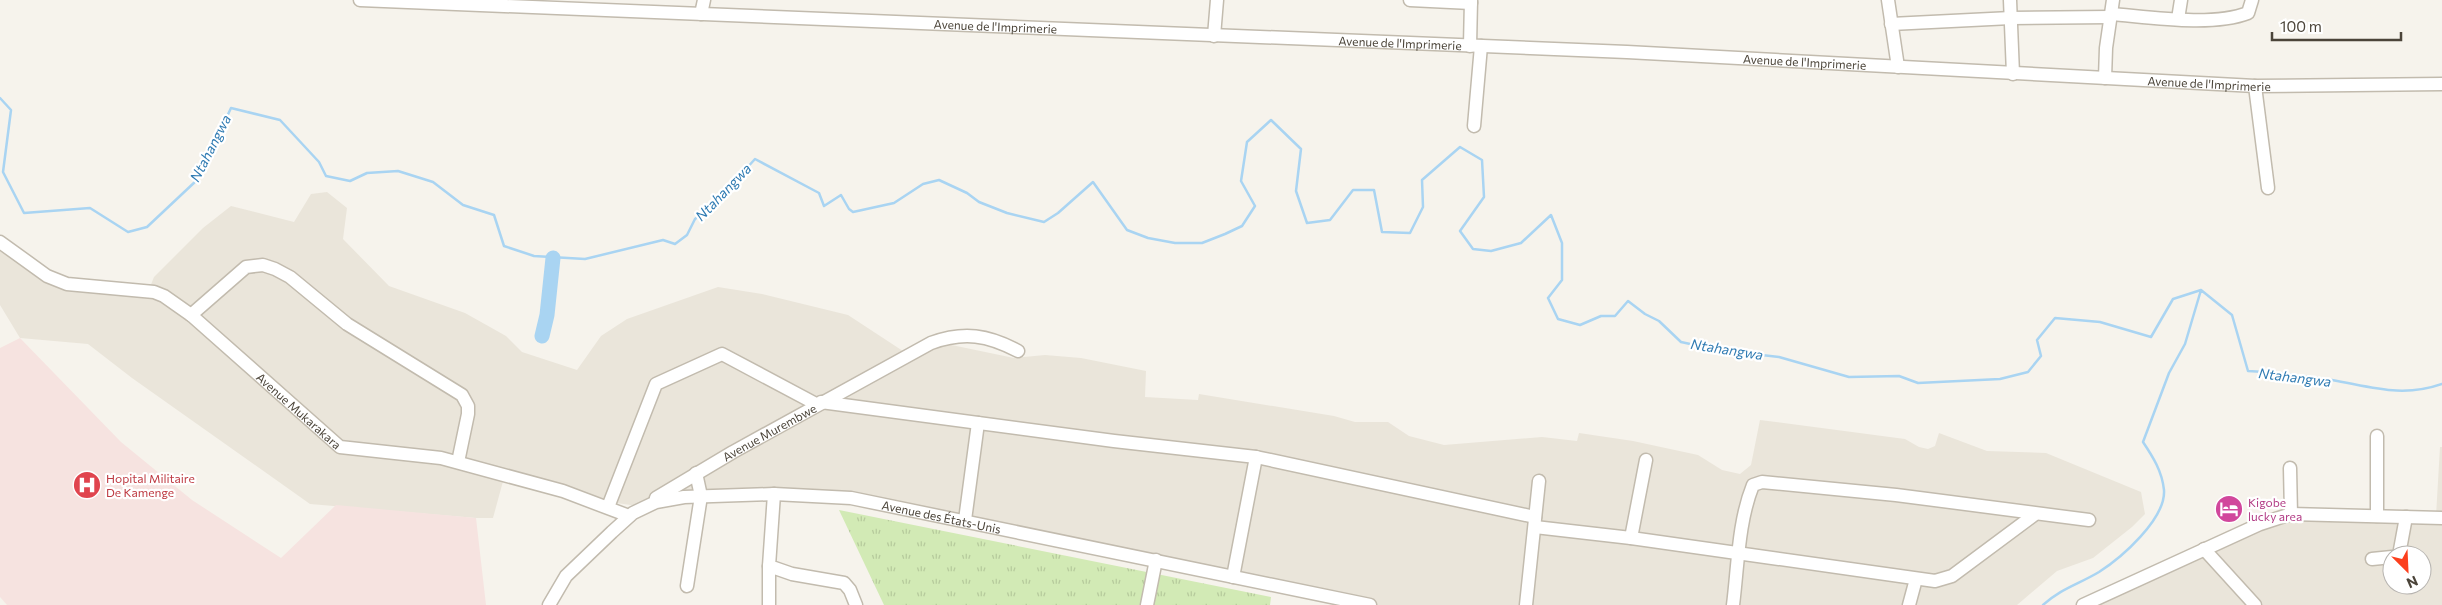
<svg xmlns="http://www.w3.org/2000/svg" width="2442" height="605" font-family="Commissioner,sans-serif">
<defs>
<pattern id="grass-tufts" width="24" height="20" patternUnits="userSpaceOnUse" patternTransform="scale(1.25)"><rect width="24" height="20" fill="#d2eab5"/><path d="M3 7l-1-3M5 7V3M7 7l1-3M15 17l-1-3M17 17v-4M19 17l1-3" fill="none" stroke="#b6ca9c"/></pattern>
</defs>
<rect width="100%" height="100%" fill="#f6f3ec"/>
<path fill="#eae5da" fill-rule="evenodd" d="M327,192L347,208L343,239L389,286L465,313L506,336L522,352L577,370L601,336L627,319L718,287L762,294L848,315L909,355L942,343L1014,358L1045,355L1081,358L1146,371L1145,397L1198,400L1199,394L1334,416L1355,422H1388L1409,436L1444,445L1542,437L1577,441L1579,433L1633,441L1698,455L1722,470L1740,474L1751,465L1760,420L1905,439L1919,447L1928,449L1935,446L1939,433L1987,451L2046,453L2141,492L2145,514L2132,527L2093,558L2057,571L2017,605H1375L868,504L736,497L644,507L610,502L505,474L493,518H476L310,504L132,378L88,344L20,338L0,305V238L60,281L148,292L154,277L203,228L231,206L294,222L311,194Z
M2440,447H2442V605H2078L2286,517L2436,516ZM2392,555H2422V585H2392Z"/>
<path fill="#f6e3e0" d="M20,338L121,442L192,500L281,558L336,505L476,518L486,605H7L0,597V348Z"/>
<path fill="url(#grass-tufts)" d="M839,510L1271,597L1270,605H884Z"/>
<g fill="none" stroke-linecap="round" stroke-linejoin="round">
<path stroke="#a9d4f2" stroke-width="2.5" d="M0,98L11,110L3,172L24,213L90,208L128,232L147,227L197,180L231,108L280,120L319,162L326,176L350,181L367,173L398,171L433,182L463,205L494,215L504,246L534,256L585,259L663,240L675,244L687,235L695,219L716,202L755,159L819,193L824,206L841,195L849,209L853,212L894,203L923,184L939,180L967,193L979,202L1007,213L1044,222L1058,213L1093,182L1127,230L1148,238L1175,243H1202L1225,234L1242,226L1255,206L1241,181L1247,142L1271,120L1301,149L1296,191L1307,223L1330,220L1353,190H1374L1382,232L1410,233L1423,207L1422,180L1460,147L1482,160L1484,197L1460,231L1473,249L1491,251L1521,243L1551,215L1562,243V280L1548,298L1558,319L1580,325L1601,316H1615L1628,301L1645,314L1659,321L1681,342L1718,350L1779,357L1849,377L1899,376L1918,383L2000,379L2028,372L2041,356L2037,340L2055,318L2100,322L2151,337L2173,299L2201,290L2232,315L2248,371C2276,372 2304,376 2332,380C2372,387 2402,398 2442,384
M2043,605C2060,589 2079,584 2099,572C2121,558 2166,519 2164,490C2162,471 2153,457 2143,442L2169,373L2185,344L2201,290"/>
<path stroke="#a9d4f2" stroke-width="15" d="M542,336L547,315L553,258"/>
<defs>
<g id="minor">
<path id="s1" d="M360,0L1627,52L2255,86L2442,84"/>
<path d="M1410,0L1471,3"/>
<path d="M1888,0L1898,67"/>
<path d="M2010,0L2013,74"/>
<path d="M701,14L704,0"/>
<path d="M2111,14C2149,17 2212,27 2248,13L2252,0"/>
<path d="M2178,19L2181,0"/>
<path d="M1891,24L2011,18L2110,17"/>
<path d="M1214,36L1217,0"/>
<path d="M1470,46L1471,0"/>
<path d="M2105,78L2106,48L2113,0"/>
<path d="M2255,86L2268,188"/>
<path d="M1474,126L1481,46"/>
<path id="s2" d="M0,242L47,276L67,284L154,292L164,296L191,315L340,447L441,458L563,491L629,516"/>
<path d="M191,315L246,267L263,265L275,269L290,277L347,324L462,395L468,406V414L458,462"/>
<path d="M821,402L1114,441L1256,457L1535,517"/>
<path d="M2377,436V516"/>
<path d="M2290,468L2291,514"/>
<path d="M774,494L769,566L792,574L844,583L850,590L856,605"/>
<path id="s3" d="M656,498L733,452L931,343C964,331 988,335 1018,351"/>
<path d="M608,507L656,384L722,354L816,404"/>
<path d="M965,520L978,423"/>
<path d="M1535,527L1631,538L1935,581L1952,576L2034,515"/>
<path d="M1631,538L1646,460"/>
<path d="M2204,549L2255,605"/>
<path d="M2399,555L2406,517"/>
<path d="M2372,559L2392,557"/>
<path d="M769,566V605"/>
<path d="M1233,577L1256,457"/>
<path d="M687,586L701,496L696,473"/>
<path id="s4" d="M549,605L566,576L612,532L633,513L656,502L684,497L774,494L851,498L1370,605"/>
<path d="M1147,605L1156,560"/>
<path d="M1526,605L1539,481"/>
<path d="M1733,605C1738,566 1738,522 1753,485L1762,482L1896,495L2089,520"/>
<path d="M1909,605L1916,579"/>
<path d="M2083,605L2260,524L2291,514L2442,518"/>
</g>
</defs>
<use href="#minor" stroke="#c2bbae" stroke-width="15"/>
<use href="#minor" stroke="#fff" stroke-width="12"/>
</g>
<defs>
<symbol id="hospital-disc" viewBox="-11 -11 22 22"><circle r="9.5" fill="#e0444e" stroke="#fff"/><path d="M-5-5h3v3.5h4V-5h3V5h-3V1.5h-4V5h-3Z" fill="#fff"/></symbol>
<symbol id="hotel-disc" viewBox="-11 -11 22 22"><circle r="9.5" fill="#d1479c" stroke="#fff"/><path d="M-6-4.5h1.5V1H6V5H4.5V3h-9V5H-6ZM-4 0a1.8 1.8 0 1 1 3.6 0ZM.5 0V-2.5h3Q6-2.5 6 0Z" fill="#fff"/></symbol>
</defs>
<g fill-rule="evenodd">
<use href="#hospital-disc" x="71" y="469" width="32" height="32"/>
<use href="#hotel-disc" x="2213" y="493" width="32" height="32"/>
</g>
<g text-anchor="middle" dominant-baseline="central" stroke-width="4.5" stroke-linejoin="round" paint-order="stroke">
<g font-size="12" fill="#4b4439" stroke="#fff">
<text stroke="none"><textPath href="#s1" startOffset="636">Avenue de l'Imprimerie</textPath></text>
<text stroke="none"><textPath href="#s1" startOffset="1041">Avenue de l'Imprimerie</textPath></text>
<text stroke="none"><textPath href="#s1" startOffset="1446">Avenue de l'Imprimerie</textPath></text>
<text stroke="none"><textPath href="#s1" startOffset="1851">Avenue de l'Imprimerie</textPath></text>
<text stroke="none"><textPath href="#s2" startOffset="355">Avenue Mukarakara</textPath></text>
<text stroke="none"><textPath href="#s3" startOffset="131">Avenue Murembwe</textPath></text>
<text stroke="none"><textPath href="#s4" startOffset="439">Avenue des États-Unis</textPath></text>
</g>
<g font-size="12" fill="#be3a42" stroke="#fff" text-anchor="start">
<text x="106" y="478">Hopital Militaire<tspan x="106" dy="14">De Kamenge</tspan></text>
</g>
<g font-size="12" fill="#b23c85" stroke="#fff" text-anchor="start">
<text x="2248" y="502">Kigobe<tspan x="2248" dy="14">lucky area</tspan></text>
</g>
<g font-size="14" font-style="italic" fill="#2e7ab2" stroke="#fff">
<text transform="translate(210 148) rotate(-63)">Ntahangwa</text>
<text transform="translate(723 192) rotate(-46)">Ntahangwa</text>
<text transform="translate(1727 349) rotate(9)">Ntahangwa</text>
<text transform="translate(2295 377) rotate(7)">Ntahangwa</text>
</g>
</g>
<g transform="translate(2407 570) rotate(156)"><circle r="24" fill="#ffffff" stroke="#b7b4b0"/>
<path d="M0-4L9 19L0 12L-9 19Z" fill="#fc3f1d"/>
<text y="-8" font-size="14" font-weight="bold" text-anchor="middle" fill="#4b4439">N</text>
</g>
<path d="M2272 32v8h129v-8" fill="none" stroke="#4b4439" stroke-width="2.5"/>
<text x="2280" y="32" font-size="15" fill="#4b4439" stroke="#ffffff" stroke-width="4" paint-order="stroke">100 m</text>
</svg>
